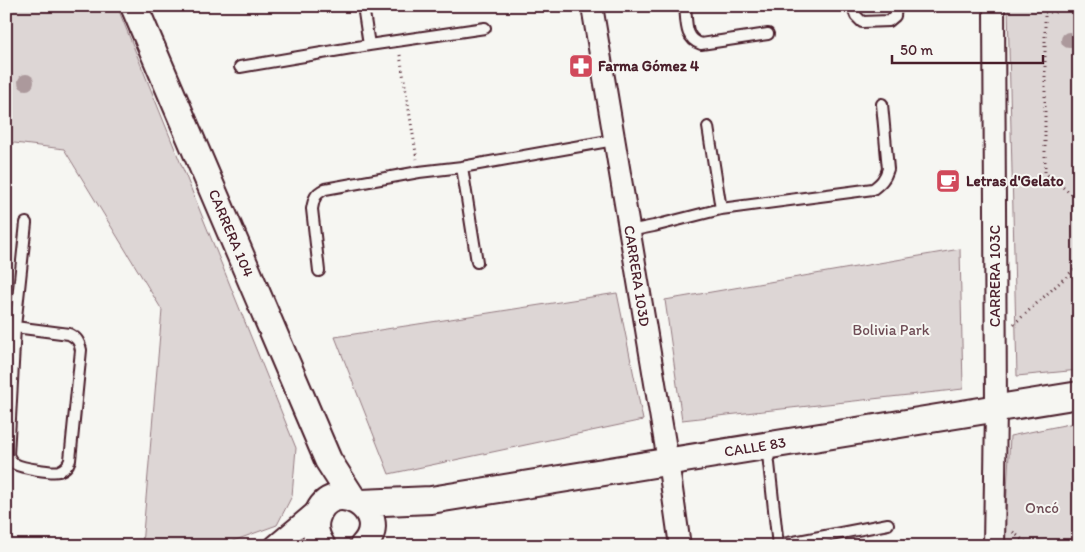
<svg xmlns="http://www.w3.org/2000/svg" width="1085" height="552" font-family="Itim,sans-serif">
<rect width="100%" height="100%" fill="#f6f6f2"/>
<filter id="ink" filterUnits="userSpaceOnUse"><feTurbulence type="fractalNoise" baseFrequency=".02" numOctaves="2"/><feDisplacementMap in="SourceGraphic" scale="10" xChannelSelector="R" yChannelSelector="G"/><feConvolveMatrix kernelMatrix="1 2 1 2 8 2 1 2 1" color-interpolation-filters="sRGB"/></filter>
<g filter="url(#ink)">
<path fill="#ddd6d5" stroke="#947a80" d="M6,6H117L296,448L292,496L277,525L219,546L142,545L162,310L64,149L6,142Z
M1008,6H1079V370L1017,376Z
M960,249L963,389L682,420L665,300Z
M617,293L643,420L389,474L335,337Z
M1079,422V546H1004L1010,436Z"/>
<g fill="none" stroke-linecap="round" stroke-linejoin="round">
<defs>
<path id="service" d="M363,6L369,45
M685,6C687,22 684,38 701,44L768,34
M852,6L856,16L862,22L889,21L895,16L896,6
M240,67L369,45L485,28
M708,127L721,209
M462,167L477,262
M629,231L654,226L721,209L873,189C881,183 885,179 888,169L882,104
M319,271L312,209C314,198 315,194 325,189L419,172L462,167L614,140
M6,327H15L69,334C77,338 79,341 81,350L70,460C68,466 65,469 59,471C52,473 22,468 15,464C11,462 10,459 8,455L15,327L26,223
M767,445L778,546
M778,545L888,524"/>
<path id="minor" d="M592,6L668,461L680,546
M994,6L996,408L994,546
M275,546L319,509"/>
<path id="tertiary" d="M134,6L328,460L353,499
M361,503L431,500L1079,395
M322,546C316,537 313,526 317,516C332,473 395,512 363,546"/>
</defs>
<use href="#service" stroke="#4a1f2b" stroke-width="14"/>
<use href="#minor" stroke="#4a1f2b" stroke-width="24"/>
<use href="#tertiary" stroke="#4a1f2b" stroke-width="30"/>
<path stroke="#4a1f2b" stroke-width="3" stroke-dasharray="1 4" stroke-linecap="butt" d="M1045,6V173L1079,200
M1045,12H1056
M400,55L417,159
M1014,324L1079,265
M1013,532L1030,546"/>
<use href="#service" stroke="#f6f6f2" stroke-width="10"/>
<use href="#minor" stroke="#f6f6f2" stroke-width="20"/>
<use href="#tertiary" stroke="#f6f6f2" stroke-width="26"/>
</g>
<g fill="#ac999c">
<circle cx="1069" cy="40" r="8"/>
<circle cx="26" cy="82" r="8"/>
</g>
</g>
<defs>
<symbol id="pharmacy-square" viewBox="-11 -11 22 22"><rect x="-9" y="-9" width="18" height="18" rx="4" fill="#d1495b" stroke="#f6f6f2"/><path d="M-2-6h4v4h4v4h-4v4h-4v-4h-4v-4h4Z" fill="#fff"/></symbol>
<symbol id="cafe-square" viewBox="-11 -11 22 22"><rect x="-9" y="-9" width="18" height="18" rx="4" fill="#d1495b" stroke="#f6f6f2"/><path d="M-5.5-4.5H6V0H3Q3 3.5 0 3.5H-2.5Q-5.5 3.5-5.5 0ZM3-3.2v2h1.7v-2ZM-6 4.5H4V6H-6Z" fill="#fff"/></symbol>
</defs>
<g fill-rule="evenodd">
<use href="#pharmacy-square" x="567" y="52" width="28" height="28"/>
<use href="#cafe-square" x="934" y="167" width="28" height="28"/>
</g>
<g text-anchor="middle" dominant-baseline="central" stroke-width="4" stroke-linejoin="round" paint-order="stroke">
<g font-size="15" font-weight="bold" fill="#4a1f2b" stroke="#f6f6f2" text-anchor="start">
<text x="598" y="66">Farma Gómez 4</text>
<text x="966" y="181">Letras d'Gelato</text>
</g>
<g font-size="15" fill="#4a1f2b" stroke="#f6f6f2">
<text transform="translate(231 233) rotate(67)">CARRERA 104</text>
<text transform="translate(637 276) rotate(81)">CARRERA 103D</text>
<text transform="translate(995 276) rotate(-90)">CARRERA 103C</text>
<text transform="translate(755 447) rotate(-9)">CALLE 83</text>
</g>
<g font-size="15" fill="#6f4d56" stroke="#f6f6f2">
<text x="891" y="330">Bolivia Park</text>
<text x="1042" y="508">Oncó</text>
</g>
</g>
<rect width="1085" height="552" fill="none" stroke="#f6f6f2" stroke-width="25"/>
<rect x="12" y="12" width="1060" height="527" fill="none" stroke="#4a1f2b" stroke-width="2" filter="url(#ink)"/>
<path d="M892 55v8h151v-8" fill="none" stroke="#4a1f2b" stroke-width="2.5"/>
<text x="900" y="55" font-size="15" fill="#4a1f2b" stroke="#f6f6f2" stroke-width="4" paint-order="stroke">50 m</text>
</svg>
